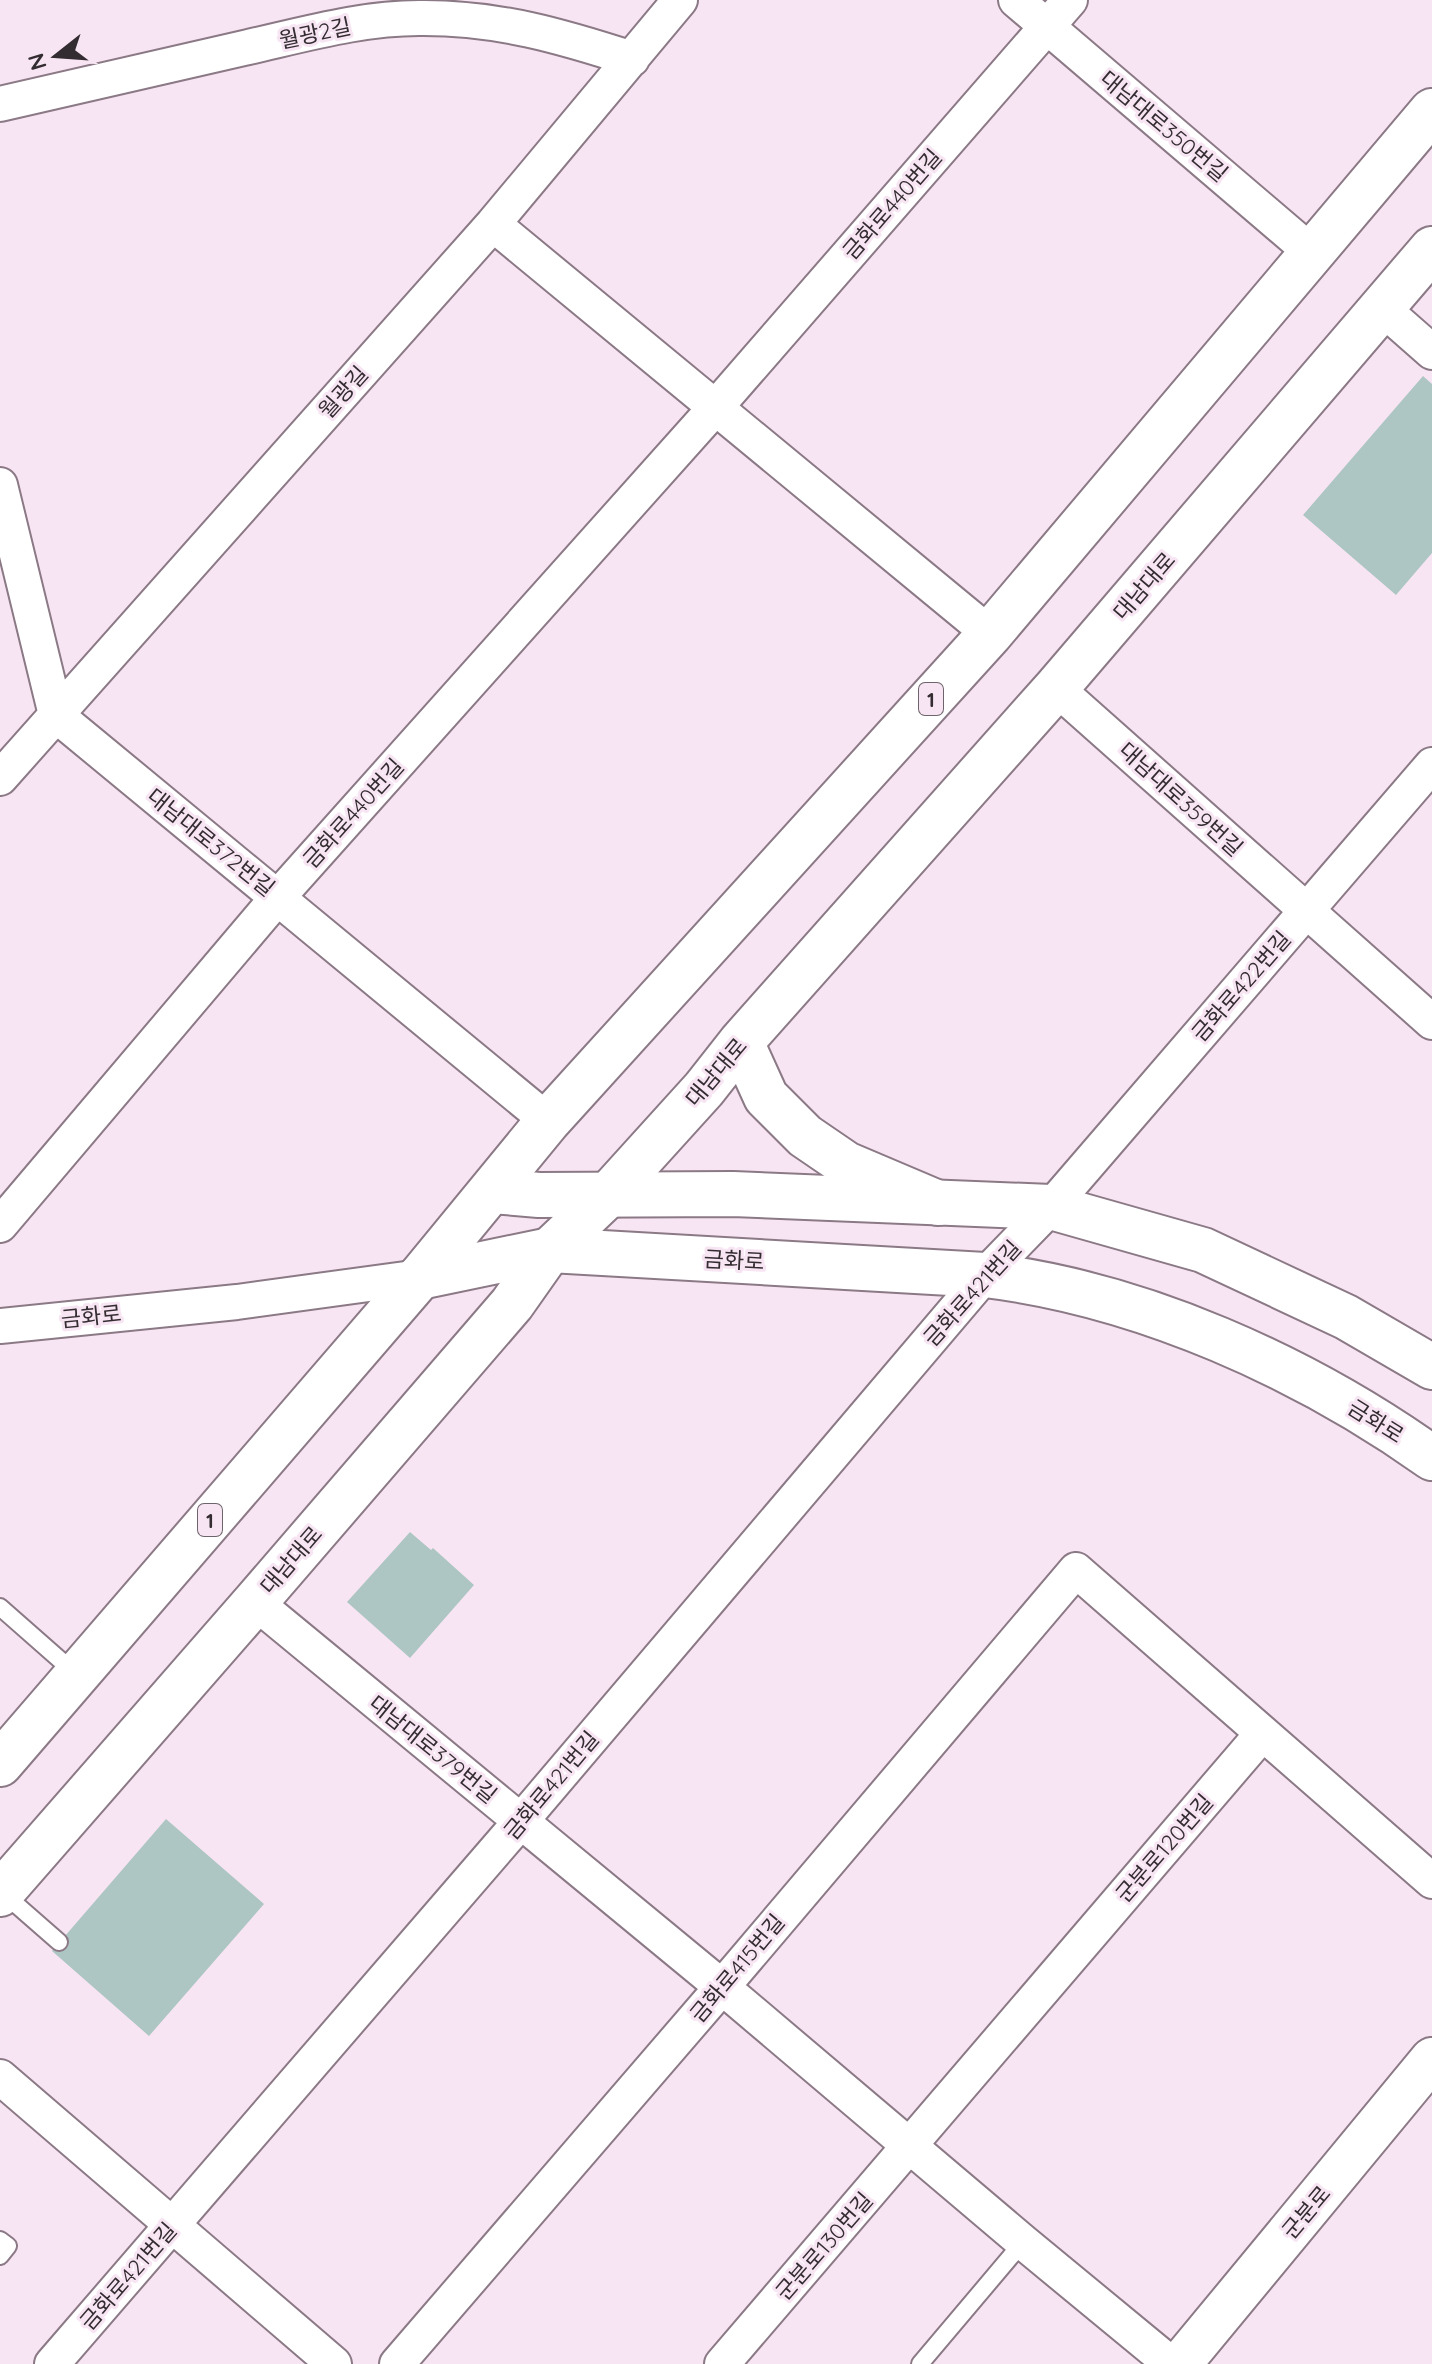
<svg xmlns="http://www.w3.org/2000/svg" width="1432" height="2364" font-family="Quicksand,'Noto Sans KR',sans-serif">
<rect width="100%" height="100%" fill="#f8e5f3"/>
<path fill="#adc6c4" d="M1423,376L1432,384V553L1396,595L1303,515Z
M410,1532L431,1550L433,1548L474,1585L410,1658L347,1602Z
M166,1819L264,1904L149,2036L52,1951Z"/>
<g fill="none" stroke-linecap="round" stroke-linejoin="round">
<defs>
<path id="service" d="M0,1607L75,1673
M3,1893L59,1942
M0,2240L8,2246L0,2256
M920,2364L1023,2242"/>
<path id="minor" d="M1016,0L1311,252
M0,104C81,86 162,67 244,48C302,35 363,17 424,18C499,18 561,36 632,59
M493,224L990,634
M1382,308L1432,352
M0,485L56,715L548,1121
M1056,688L1432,1022
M0,778L493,224L680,0
M0,1225L278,897L715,408L1070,0
M0,1326L237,1302L420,1277
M255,1602L722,1987L1023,2242L1171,2364
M0,2077L334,2364
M52,2364L521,1821L985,1275L1051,1207L1432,765
M397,2364L722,1987L1076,1570L1432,1881
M722,2364L1262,1734"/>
<path id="tertiary" d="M1180,2364L1432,2059"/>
<path id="secondary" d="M492,1191L539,1195L733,1194L1051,1207L1203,1250L1346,1317L1432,1367
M420,1277L550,1250L985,1275C1142,1294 1304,1367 1432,1458"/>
<path id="primary" d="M741,1042L766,1097L805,1136L846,1164L938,1203
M0,1764L420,1277L548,1121L990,634L1432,111
M0,1894L255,1602L512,1304L550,1250L608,1195L704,1089L741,1042L1056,688L1432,249"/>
</defs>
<use href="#service" stroke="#8b7986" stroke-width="20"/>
<use href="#minor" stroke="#8b7986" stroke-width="38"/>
<use href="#tertiary" stroke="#8b7986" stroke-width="46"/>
<use href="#secondary" stroke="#8b7986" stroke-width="48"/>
<use href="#primary" stroke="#8b7986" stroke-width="48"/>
<use href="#service" stroke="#fff" stroke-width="16"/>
<use href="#minor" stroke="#fff" stroke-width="34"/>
<use href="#tertiary" stroke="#fff" stroke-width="42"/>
<use href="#secondary" stroke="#fff" stroke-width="44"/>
<use href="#primary" stroke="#fff" stroke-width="44"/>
</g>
<g text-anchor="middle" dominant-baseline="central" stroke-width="6" stroke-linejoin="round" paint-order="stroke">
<g fill="#f8e5f3" stroke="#6e646b" stroke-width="2">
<rect x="919" y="683" width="24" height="32" rx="6"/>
<rect x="198" y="1504" width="24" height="32" rx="6"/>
</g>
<g font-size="20" font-weight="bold" fill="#332c31">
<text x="931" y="699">1</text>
<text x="210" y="1520">1</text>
</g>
<g font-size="22" fill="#332c31" stroke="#f8e5f3">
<text transform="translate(315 33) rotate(-12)">월광2길</text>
<text transform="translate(1164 126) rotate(40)">대남대로350번길</text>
<text transform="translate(892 204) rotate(-49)">금화로440번길</text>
<text transform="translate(343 392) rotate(-48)">월광길</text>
<text transform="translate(1144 586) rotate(-49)">대남대로</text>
<text transform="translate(1181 799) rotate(42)">대남대로359번길</text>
<text transform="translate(353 813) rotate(-48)">금화로440번길</text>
<text transform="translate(211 842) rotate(39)">대남대로372번길</text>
<text transform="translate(1241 986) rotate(-49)">금화로422번길</text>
<text transform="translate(716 1072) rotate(-50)">대남대로</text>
<text transform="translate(734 1260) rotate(3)">금화로</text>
<text transform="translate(972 1293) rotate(-48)">금화로421번길</text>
<text transform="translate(91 1316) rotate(-6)">금화로</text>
<text transform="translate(1376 1421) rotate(32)">금화로</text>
<text transform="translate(291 1560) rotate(-49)">대남대로</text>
<text transform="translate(433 1749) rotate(39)">대남대로379번길</text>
<text transform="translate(551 1785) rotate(-50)">금화로421번길</text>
<text transform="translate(1164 1848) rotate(-49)">군분로120번길</text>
<text transform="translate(737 1968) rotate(-50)">금화로415번길</text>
<text transform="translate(1306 2212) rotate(-50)">군분로</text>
<text transform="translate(824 2246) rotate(-49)">군분로130번길</text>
<text transform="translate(128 2276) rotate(-49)">금화로421번길</text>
</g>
</g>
<g transform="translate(56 56) rotate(253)" stroke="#f8e5f3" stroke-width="6" paint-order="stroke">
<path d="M0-6L14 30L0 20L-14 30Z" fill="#332c31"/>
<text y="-12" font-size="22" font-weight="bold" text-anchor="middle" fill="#332c31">N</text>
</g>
</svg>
